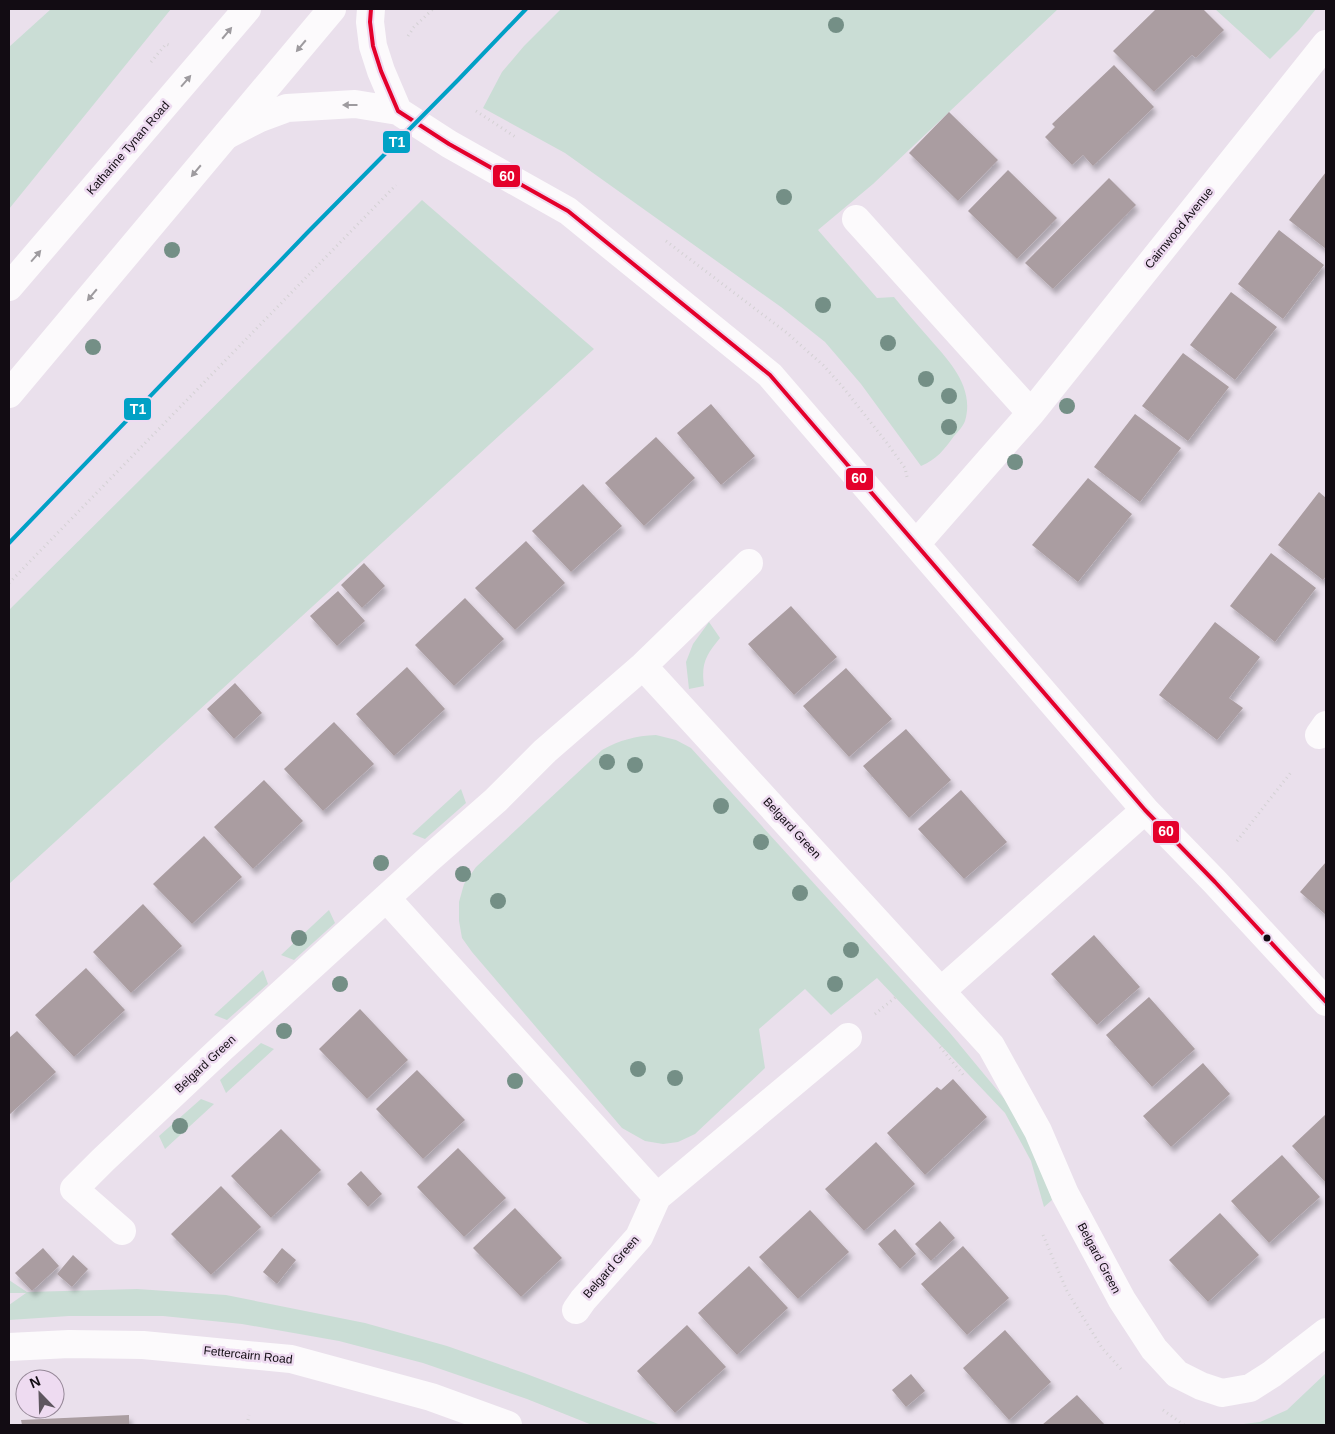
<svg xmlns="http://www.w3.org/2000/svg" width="1335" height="1434" font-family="Helvetica,sans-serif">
<defs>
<filter id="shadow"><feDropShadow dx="3" dy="5.5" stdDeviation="2.5" flood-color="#0004"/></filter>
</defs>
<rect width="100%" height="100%" fill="#eae0ec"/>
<path fill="#caddd5" d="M51,9H171L9,209V47Z
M561,9H1058L873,184L818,230L877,298L894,297C905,311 917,324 929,338C949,361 975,387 965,421C963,426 958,432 954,436C945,449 936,460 921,466L861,384L825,342L781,307L565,153L483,108L502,72L524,46Z
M1215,9H1316L1299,30L1270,59Z
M422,200L594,349L9,884V610Z
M709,622L720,638C706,655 701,663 704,686L689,689L686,662L693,644Z
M656,735L676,740L691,748L950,1033L1012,1108L1038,1155L1052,1200L1044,1207L1031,1161L1005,1113L877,978L831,1015L805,989L759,1029L765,1068L695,1134L678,1142L663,1144L645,1141L622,1128L472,952L462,938L459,921V902L464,884L476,867L602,750C620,740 635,736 656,735Z
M461,789L466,803L425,839L412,834Z
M329,910L335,923L294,960L281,955Z
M263,970L268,984L227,1020L214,1015Z
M261,1043L274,1049L226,1093L220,1080Z
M201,1099L214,1104L165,1149L159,1136Z
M9,1280L27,1292L137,1289L226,1295L365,1323L447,1346L524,1373L661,1425H592L527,1399L423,1363L339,1341L242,1324L163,1316H69L9,1320V1305L26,1293H9Z
M1326,1373V1425H1235L1260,1422L1287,1410Z"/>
<path fill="#aa9da1" filter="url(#shadow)" d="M1156,9H1203L1224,30L1196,58L1192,55L1154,92L1113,51Z
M1114,65L1154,107L1093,166L1083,155L1072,165L1045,137L1055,127L1052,124Z
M949,112L998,160L958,201L909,153Z
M1008,170L1057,218L1017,259L968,211Z
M1326,172V249L1289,220Z
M1109,178L1136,205L1053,289L1025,263Z
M1279,230L1324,265L1283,319L1238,284Z
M1231,292L1277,327L1235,380L1190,345Z
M1183,353L1229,387L1188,441L1142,406Z
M711,404L755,456L721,485L677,433Z
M1135,414L1181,448L1140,502L1094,467Z
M656,437L695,478L644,526L605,483Z
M1088,478L1132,514L1078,582L1032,545Z
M583,484L622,526L571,572L532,531Z
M1319,492L1326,498V576L1323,580L1278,545Z
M526,541L565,583L515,630L475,588Z
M1271,553L1316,588L1275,642L1230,606Z
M364,563L385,586L362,608L341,585Z
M338,591L365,621L337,646L310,616Z
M465,598L504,639L454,686L415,645Z
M791,606L837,657L794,695L748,644Z
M1215,622L1260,657L1229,698L1243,708L1217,740L1159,695Z
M407,667L445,709L394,756L356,714Z
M846,668L892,719L849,757L803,706Z
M235,683L262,713L234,739L207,709Z
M334,722L374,764L323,811L284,769Z
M906,729L951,780L909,818L863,766Z
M264,780L303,821L253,869L214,827Z
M961,790L1007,842L964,879L918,829Z
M204,836L242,877L192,924L153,884Z
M1326,862V915L1300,892Z
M143,904L182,946L131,993L93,952Z
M1094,935L1140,987L1097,1025L1051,974Z
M86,968L125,1010L74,1057L35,1015Z
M1149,997L1195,1049L1152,1087L1106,1035Z
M360,1009L408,1060L367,1099L319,1049Z
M17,1031L56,1072L9,1115V1038Z
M1203,1063L1230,1094L1171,1147L1143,1116Z
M417,1070L465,1120L423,1159L376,1109Z
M953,1079L987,1117L925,1175L887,1133L937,1087L941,1090Z
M1326,1114V1183L1292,1146Z
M281,1129L321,1170L271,1218L231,1176Z
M876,1142L915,1184L864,1231L825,1189Z
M458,1148L506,1198L464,1237L417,1187Z
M1282,1155L1320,1197L1269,1243L1231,1201Z
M361,1171L382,1194L368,1207L347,1184Z
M221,1186L261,1227L211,1275L171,1234Z
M515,1208L562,1258L521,1297L473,1248Z
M810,1210L849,1252L798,1299L759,1257Z
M1220,1213L1259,1255L1208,1302L1169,1260Z
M940,1221L955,1238L931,1261L915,1244Z
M895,1229L916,1254L900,1269L878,1244Z
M963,1246L1009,1298L967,1335L921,1284Z
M43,1248L59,1266L32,1291L15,1273Z
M282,1248L296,1260L277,1284L263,1272Z
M73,1255L88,1269L72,1287L57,1274Z
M749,1266L788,1308L737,1355L698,1313Z
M687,1325L726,1367L675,1413L637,1371Z
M1005,1330L1051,1382L1009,1420L963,1368Z
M911,1374L925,1391L906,1407L892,1390Z
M1077,1395L1105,1425H1042Z
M129,1415V1425H22L21,1420Z"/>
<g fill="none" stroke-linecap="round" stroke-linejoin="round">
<path stroke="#d4d1d4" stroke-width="3" stroke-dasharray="1 4" stroke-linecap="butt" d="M408,36L414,27L433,9
M151,62L166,44L169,45
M476,111L517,138
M666,241L787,333L823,365L842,386L887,443L905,468L907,477
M9,583L396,185
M1237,841L1292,771
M875,1014L897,996
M940,1047L965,1077
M1043,1235L1067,1291L1102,1348L1121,1369
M1163,1410L1184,1425
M247,1425L249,1415"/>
<path stroke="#fcfafc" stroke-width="28" d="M371,9L370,22L373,46L381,71L398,111L449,144L568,211L770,375L1145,810L1215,882L1326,1002
M227,135L260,118L287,108L355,104L398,111
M856,219L1031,413
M916,544L1031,413L1326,44
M643,666L991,1046L1038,1131L1065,1194L1122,1300L1154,1349L1177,1374L1201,1386L1222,1393L1250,1388L1272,1374L1326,1332
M1319,735L1326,725
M387,899L657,1197
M941,991L1145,810
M122,1231L74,1189L103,1160L222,1048L430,858L496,800L545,751L643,666L749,563
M576,1310L583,1300L639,1237L657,1197L848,1037
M9,1347L69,1344L143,1345L291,1359L431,1397L508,1425"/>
<path stroke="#fcfafc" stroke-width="28" d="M9,287L247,9
M9,394L332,9"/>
<defs>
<path id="bus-1" d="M371,9L370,22L373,46L381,71L398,111L449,144L568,211L770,375L1145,810L1215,882L1326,1002"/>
</defs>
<use href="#bus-1" stroke="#eedbf1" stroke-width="8"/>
<use href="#bus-1" stroke="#e4002b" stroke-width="4"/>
<defs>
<path id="tram-1" d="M9,543L307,233L458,80L526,9"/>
</defs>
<use href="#tram-1" stroke="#eedbf1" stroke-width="8"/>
<use href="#tram-1" stroke="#01a1c5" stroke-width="4"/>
</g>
<g fill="#748f86">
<circle cx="836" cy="25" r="8"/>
<circle cx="784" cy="197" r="8"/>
<circle cx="172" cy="250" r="8"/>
<circle cx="823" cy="305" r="8"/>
<circle cx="888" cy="343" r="8"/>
<circle cx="93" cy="347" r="8"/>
<circle cx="926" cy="379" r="8"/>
<circle cx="949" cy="396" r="8"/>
<circle cx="1067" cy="406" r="8"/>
<circle cx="949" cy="427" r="8"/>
<circle cx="1015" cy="462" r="8"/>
<circle cx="607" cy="762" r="8"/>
<circle cx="635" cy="765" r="8"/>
<circle cx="721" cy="806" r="8"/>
<circle cx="761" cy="842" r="8"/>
<circle cx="381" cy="863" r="8"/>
<circle cx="463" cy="874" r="8"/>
<circle cx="800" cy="893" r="8"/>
<circle cx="498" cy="901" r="8"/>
<circle cx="299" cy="938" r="8"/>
<circle cx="851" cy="950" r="8"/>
<circle cx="340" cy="984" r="8"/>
<circle cx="835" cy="984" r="8"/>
<circle cx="284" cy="1031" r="8"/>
<circle cx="638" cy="1069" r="8"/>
<circle cx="675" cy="1078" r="8"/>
<circle cx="515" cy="1081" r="8"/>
<circle cx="180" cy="1126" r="8"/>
</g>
<defs><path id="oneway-solid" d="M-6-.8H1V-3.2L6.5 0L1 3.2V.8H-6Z" transform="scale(1.25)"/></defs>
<g fill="#9e9b9f">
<use href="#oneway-solid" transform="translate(227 33) rotate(-50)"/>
<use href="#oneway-solid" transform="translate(301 46) rotate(130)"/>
<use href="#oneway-solid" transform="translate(186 81) rotate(-49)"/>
<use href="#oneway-solid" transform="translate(350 105) rotate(180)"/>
<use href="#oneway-solid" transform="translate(196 171) rotate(130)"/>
<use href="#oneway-solid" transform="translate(36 256) rotate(-49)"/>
<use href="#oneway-solid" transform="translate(92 295) rotate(130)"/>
</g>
<circle fill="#120c13" stroke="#eedbf1" stroke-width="2" cx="1267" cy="938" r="4.5"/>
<g text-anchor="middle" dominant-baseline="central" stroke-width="5" stroke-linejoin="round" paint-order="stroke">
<g font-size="12" fill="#120c13" stroke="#eedbf1">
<text transform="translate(128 148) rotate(-49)">Katharine Tynan Road</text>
<text transform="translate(1179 228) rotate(-51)">Cairnwood Avenue</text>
<text transform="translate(792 828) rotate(47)">Belgard Green</text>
<text transform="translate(205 1064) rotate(-43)">Belgard Green</text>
<text transform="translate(1099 1258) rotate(62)">Belgard Green</text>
<text transform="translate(611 1267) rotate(-49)">Belgard Green</text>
<text transform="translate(248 1355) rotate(6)">Fettercairn Road</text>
</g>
</g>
<g stroke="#eedbf1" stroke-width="2">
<rect x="382" y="130" width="29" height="24" rx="5" fill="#01a1c5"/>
<rect x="492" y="164" width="29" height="24" rx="5" fill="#e4002b"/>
<rect x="123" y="397" width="29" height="24" rx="5" fill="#01a1c5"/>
<rect x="845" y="467" width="29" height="24" rx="5" fill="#e4002b"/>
<rect x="1152" y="820" width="28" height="24" rx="5" fill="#e4002b"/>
</g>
<g font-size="14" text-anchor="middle" font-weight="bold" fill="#fff">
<text x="397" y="147">T1</text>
<text x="507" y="181">60</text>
<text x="138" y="414">T1</text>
<text x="859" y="483">60</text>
<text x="1166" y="836">60</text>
</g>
<rect width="1335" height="1434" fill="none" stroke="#120c13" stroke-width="20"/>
<g transform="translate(40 1394) rotate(337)"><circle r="24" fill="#eedbf1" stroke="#968898"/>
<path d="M0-4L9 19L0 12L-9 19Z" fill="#5e565f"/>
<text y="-8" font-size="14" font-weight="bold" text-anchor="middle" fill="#120c13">N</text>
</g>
</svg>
